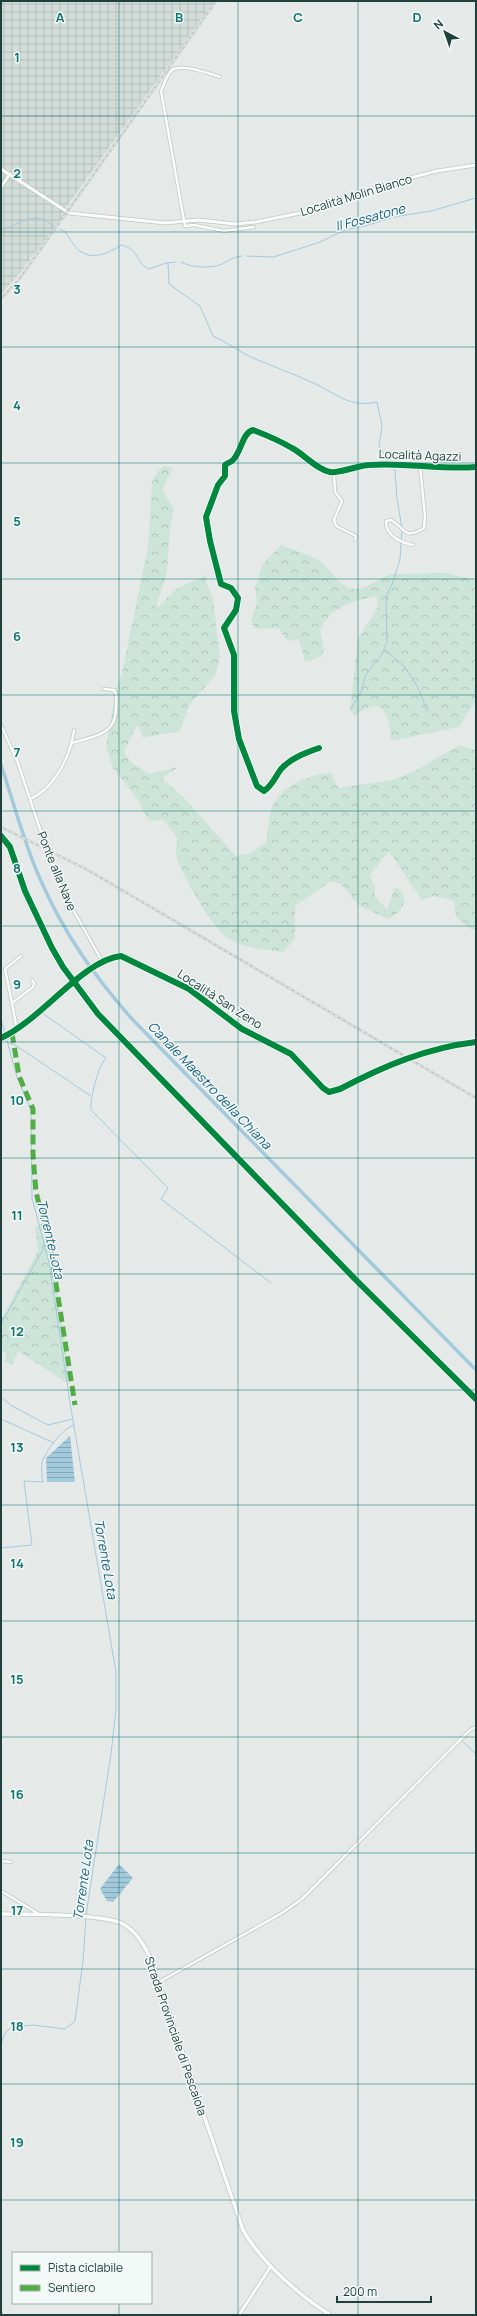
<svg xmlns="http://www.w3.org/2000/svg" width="477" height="2316" font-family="Manrope,sans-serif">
<defs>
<pattern id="industrial-grid" width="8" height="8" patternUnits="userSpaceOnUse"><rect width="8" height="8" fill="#d2dcd9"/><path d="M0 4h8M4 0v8" fill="none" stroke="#b4bebb"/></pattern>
<pattern id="forest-crowns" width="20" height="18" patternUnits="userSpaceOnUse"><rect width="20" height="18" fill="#cde4d8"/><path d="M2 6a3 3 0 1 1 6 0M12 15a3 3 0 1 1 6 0" fill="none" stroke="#b0c5ba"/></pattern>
<pattern id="water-rules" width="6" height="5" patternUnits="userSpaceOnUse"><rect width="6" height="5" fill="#a2cadc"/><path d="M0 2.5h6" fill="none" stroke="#84a5b4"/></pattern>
</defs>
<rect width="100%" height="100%" fill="#e5eae9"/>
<path fill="url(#industrial-grid)" d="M1,1H214L63,212L65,214L59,221L20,273L1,294Z"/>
<path fill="url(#forest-crowns)" d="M164,466L173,468L162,490L174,509L170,527L167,572L155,610L176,589L206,575L207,585L213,599L220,657L215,676L189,705L180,731L143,738L138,725L136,727L124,752L131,762L149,774L178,767L162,778L185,799L236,856L248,854L266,843C268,832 268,818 272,808C280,786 309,774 331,773L338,788L393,780L415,771L459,745L476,750V929L472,930L456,917L454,901L434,896L422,900L389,851L370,875L375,887V896L387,910L395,887C413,898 402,912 388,919L358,905L341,884L331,881L295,906V939L283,952C265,949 242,948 227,938C212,927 181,875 177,857C175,851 176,845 178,839L163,820L149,821L135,796L113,768L106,747L116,689L122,673L148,547L152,482L159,470Z
M281,545C293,550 309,554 321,562C332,570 340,590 357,589C370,588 380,576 393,574L444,573L476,580V700L459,727L391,741C390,731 389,707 375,706C369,706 360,712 355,715L350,711L358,638L378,607L376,596C353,601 329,607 320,631L324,650L321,657L305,662L299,639L289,641L284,637L280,629C271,627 263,630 254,628L251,620L257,603L255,588L262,565Z
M44,1223L57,1288L69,1375V1384L18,1351L12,1365L4,1361L8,1354L1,1350V1320L38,1251L35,1227Z"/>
<path fill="url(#water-rules)" d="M70,1436L75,1482H47L46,1458Z
M119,1864L133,1878L113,1902L107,1901L100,1889Z"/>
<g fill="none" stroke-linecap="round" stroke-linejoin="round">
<path stroke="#a2cadc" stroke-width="1" d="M59,229C67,231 68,236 72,242C85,263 105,256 121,245C140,249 136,264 149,269L166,263L176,262
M1,231C20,223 35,209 54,227
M247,256L274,257L320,242L345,230L365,226L394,217L431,211L476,198
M181,262C190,267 205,268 216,266C225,264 231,257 242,256
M168,263L169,284L200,306L213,336C227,342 238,351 251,357C271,366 292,373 311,382C337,393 347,408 377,402L382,426L379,446L395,471L397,499L402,528
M384,650C409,666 417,683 427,711
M350,710L362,690L365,676L382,654L387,642L386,597L393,582L400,559L402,531
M41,1012L106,1058C98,1066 90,1099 91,1110L168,1188L161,1199L271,1283
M1,1019L5,1034
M6,1037L17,1077L31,1110L32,1198L49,1263L70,1403L116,1672V1709L111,1754L86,1915
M8,1043L15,1045L91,1096
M1,1324L45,1246
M1,1397L12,1406L48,1425L73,1419
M1,1419L54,1443
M1,1548L32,1545L24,1481L43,1482C42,1476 41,1469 42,1463C45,1451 62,1429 74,1425
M461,1740L476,1754
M1,2044L5,2033L12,2027L33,2025L65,2029L75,2021L83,1961L86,1918"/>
<path stroke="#a2cadc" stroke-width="3.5" d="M1,765C14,803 24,844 41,881C65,935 93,974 131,1018L476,1370"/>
<path stroke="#bec8c6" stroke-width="2.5" stroke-dasharray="2.5 1" stroke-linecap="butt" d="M404,1059L416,1055"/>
<defs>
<path id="minor" d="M220,77C210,74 180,62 171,71C166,77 164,85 161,91L185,226L194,225L224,231L254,227
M1,187L10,174
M334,473L335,492L342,501L334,520L336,526L356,536L355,540
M413,545C402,543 385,536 386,521L391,520C406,528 403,541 424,528L425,516L420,466
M1,725L18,763L49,856L63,892L102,961
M72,743C93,736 116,736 116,708C116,701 118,696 114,690L104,689
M319,748C305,753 291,758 281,769C275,777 273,785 264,791L257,786L239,739L234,711V655L224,628L236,610L238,598L231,588L221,584L210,541L206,517L218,485L225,476V465C228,463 231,462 233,460C242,451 242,433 253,430C266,435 280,441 292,448C305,455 316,469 330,472C337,474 360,465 369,465C405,462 440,470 476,467
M30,799C55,788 71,755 74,730
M63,967L110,1027L170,1088
M12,1003L5,969L21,956
M17,1030L12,1003L33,987L34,983L32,980
M1,1038C40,1021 83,960 121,956L189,989L242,1029L291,1054L323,1088L329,1092L340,1089L404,1059
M416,1055L450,1045L476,1042
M1,1861L11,1862
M1,1891L39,1914
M159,1982L282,1913L302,1899L470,1730L476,1727"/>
<path id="tertiary" d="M1,169L69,213L165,223L198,220L235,224L256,222L315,210L406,179L437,171L476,165
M239,2315L271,2266"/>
<path id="secondary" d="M1,1914C25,1914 105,1914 123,1924C137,1932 143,1944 150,1957L243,2230C263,2264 297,2293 330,2315"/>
</defs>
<use href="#minor" stroke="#c2c7c6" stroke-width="4"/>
<use href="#tertiary" stroke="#c2c7c6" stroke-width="4.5"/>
<use href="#secondary" stroke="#c0c8c6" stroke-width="5"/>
<use href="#minor" stroke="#fbfcfc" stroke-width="2.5"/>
<use href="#tertiary" stroke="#fbfcfc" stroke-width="3"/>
<use href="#secondary" stroke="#fbfcfc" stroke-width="3.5"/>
<defs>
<path id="rail" d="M1,299L20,278L67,212L216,1
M1,827L86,869L476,1098
M1,2310L2,2315"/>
</defs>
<use href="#rail" stroke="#c6cbca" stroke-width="2.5"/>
<use href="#rail" stroke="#f3f9f7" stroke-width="1" stroke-dasharray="3" stroke-linecap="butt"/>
<path stroke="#52ad46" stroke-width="5" stroke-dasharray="10 5" stroke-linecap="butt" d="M12,1033L19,1076L33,1109V1155L36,1192L51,1252L75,1405"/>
<defs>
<path id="cycleway" d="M319,748C305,753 291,758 281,769C275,777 273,785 264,791L257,786L239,739L234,711V655L224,628L236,610L238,598L231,588L221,584L210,541L206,517L218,485L225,476V465C228,463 231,462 233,460C242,451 242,433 253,430C266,435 280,441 292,448C305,455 316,469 330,472C337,474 360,465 369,465C405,462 440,470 476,467
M1,836L10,847L25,891L52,948L63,967L98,1014L355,1279L476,1399
M1,1038C40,1021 83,960 121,956L189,989L242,1029L291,1054L323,1088L329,1092L340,1089C384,1066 426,1048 476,1042"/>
</defs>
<use href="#cycleway" stroke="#f3f9f7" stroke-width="8"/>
<use href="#cycleway" stroke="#00873e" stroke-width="6"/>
</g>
<path fill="none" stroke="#0f766e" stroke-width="1" stroke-opacity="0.55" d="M119,1V2253M238,1V2315M358,1V2315M1,116H476M1,232H476M1,347H476M1,463H476M1,579H476M1,695H476M1,811H476M1,926H476M1,1042H476M1,1158H476M1,1274H476M1,1390H476M1,1505H476M1,1621H476M1,1737H476M1,1853H476M1,1969H476M1,2084H476M1,2200H476M119,2303V2315"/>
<g text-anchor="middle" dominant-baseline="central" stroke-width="3" stroke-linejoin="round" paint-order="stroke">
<g font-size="12" fill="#20403c" stroke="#f3f9f7">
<text transform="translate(356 195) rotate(-17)">Località Molin Bianco</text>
<text transform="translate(420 455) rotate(2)">Località Agazzi</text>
<text transform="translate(57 871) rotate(68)">Ponte alla Nave</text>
<text transform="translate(220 999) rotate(33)">Località San Zeno</text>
<text transform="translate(176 2036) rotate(71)">Strada Provinciale di Pescaiola</text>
</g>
<g font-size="13" font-style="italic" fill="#165e81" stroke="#f3f9f7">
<text transform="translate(370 217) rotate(-15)">Il Fossatone</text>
<text transform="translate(210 1085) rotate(46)">Canale Maestro della Chiana</text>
<text transform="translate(51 1239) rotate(77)">Torrente Lota</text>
<text transform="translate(106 1559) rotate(80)">Torrente Lota</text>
<text transform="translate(83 1880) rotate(-82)">Torrente Lota</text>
</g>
</g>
<g font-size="13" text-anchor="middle" font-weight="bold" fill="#0f766e" stroke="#f3f9f7" stroke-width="3" stroke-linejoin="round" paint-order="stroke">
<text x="60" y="22">A</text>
<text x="179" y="22">B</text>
<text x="298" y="22">C</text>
<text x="417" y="22">D</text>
<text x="17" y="62">1</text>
<text x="17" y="178">2</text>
<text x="17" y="294">3</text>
<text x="17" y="410">4</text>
<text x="17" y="526">5</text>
<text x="17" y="641">6</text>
<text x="17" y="757">7</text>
<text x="17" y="873">8</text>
<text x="17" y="989">9</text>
<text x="17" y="1105">10</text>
<text x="17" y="1220">11</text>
<text x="17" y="1336">12</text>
<text x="17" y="1452">13</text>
<text x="17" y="1568">14</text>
<text x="17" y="1684">15</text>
<text x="17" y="1799">16</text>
<text x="17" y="1915">17</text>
<text x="17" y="2031">18</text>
<text x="17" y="2147">19</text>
</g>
<rect width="477" height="2316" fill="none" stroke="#20403c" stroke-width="4"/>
<rect x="12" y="2252" width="140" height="52" fill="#f3f9f7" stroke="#9fafac"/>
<rect x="20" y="2265" width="20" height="6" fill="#00873e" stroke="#9fafac"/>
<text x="48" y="2272" font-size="12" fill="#20403c">Pista ciclabile</text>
<rect x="20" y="2285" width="20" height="6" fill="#52ad46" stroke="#9fafac"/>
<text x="48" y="2292" font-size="12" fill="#20403c">Sentiero</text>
<g transform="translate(445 32) rotate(319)" stroke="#f3f9f7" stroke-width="3" paint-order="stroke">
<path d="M0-3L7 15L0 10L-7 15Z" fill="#20403c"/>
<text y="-6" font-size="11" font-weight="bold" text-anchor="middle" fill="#20403c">N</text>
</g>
<path d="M337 2296v6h94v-6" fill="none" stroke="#20403c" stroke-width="2"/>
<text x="343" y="2296" font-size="12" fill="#20403c" stroke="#f3f9f7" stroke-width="3" paint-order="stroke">200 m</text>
</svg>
